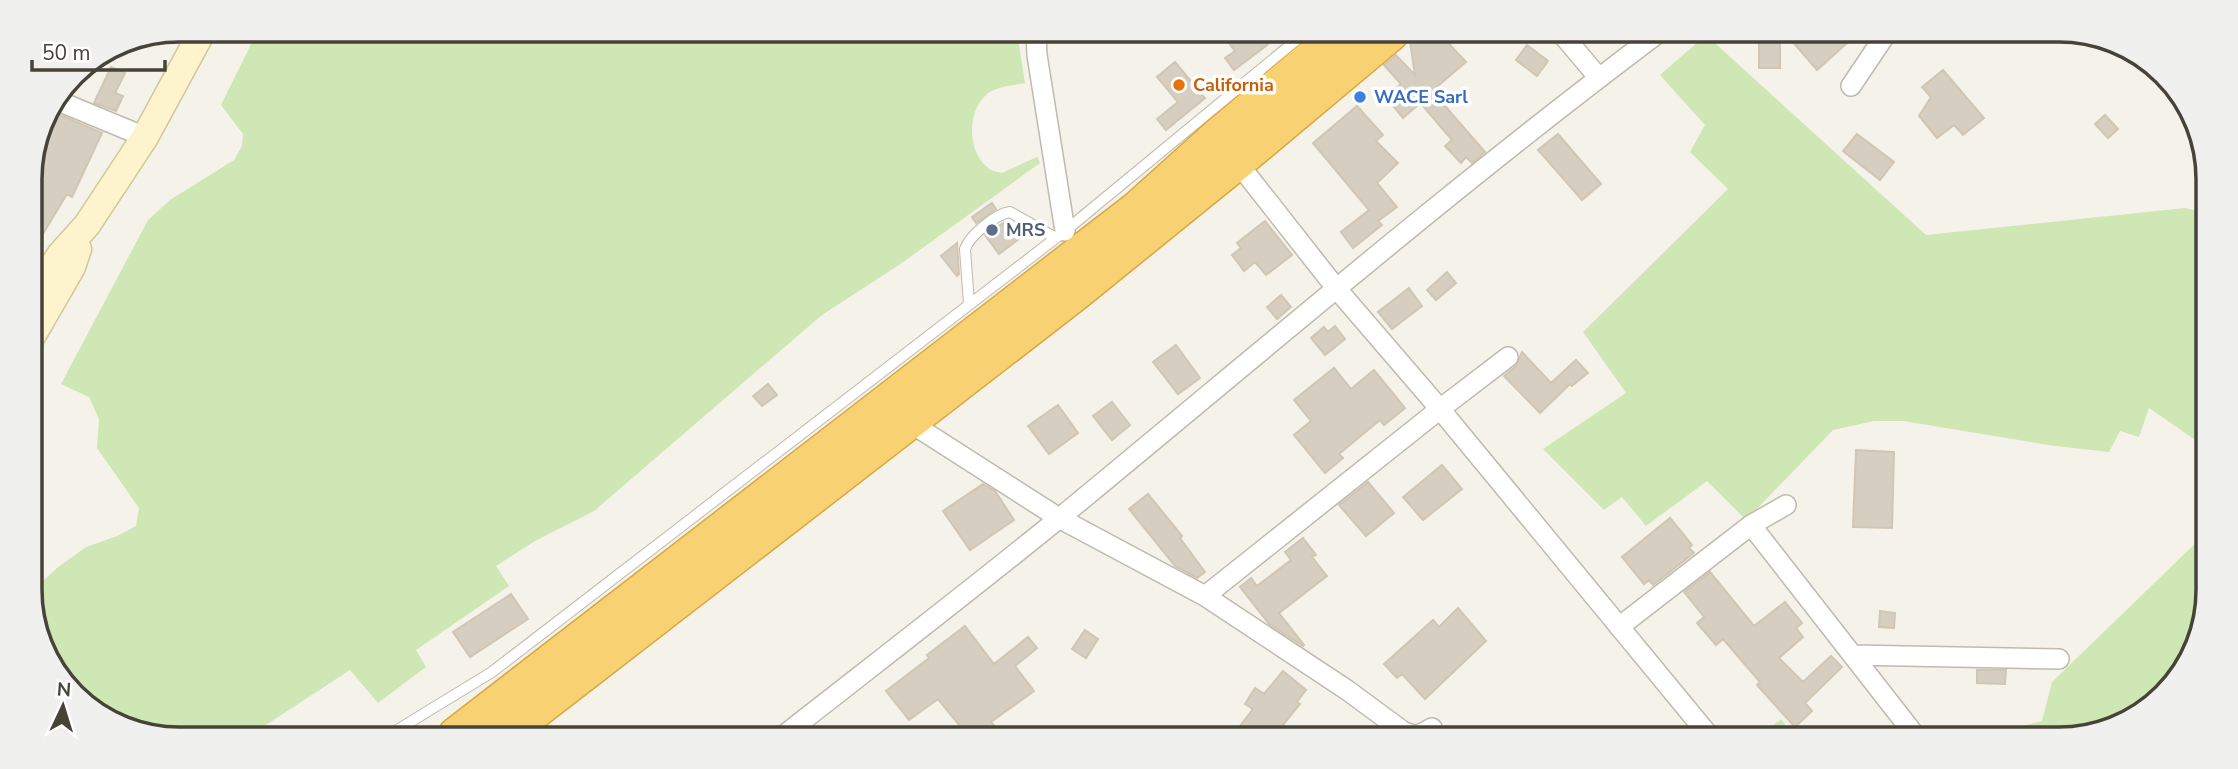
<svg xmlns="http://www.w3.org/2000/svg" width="2238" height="769" font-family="'Nunito Sans',sans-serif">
<rect width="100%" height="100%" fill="#f5f2ea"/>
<path fill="#cee7b5" d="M258,30L1017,32L1025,83C1011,86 994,86 984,97C967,115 968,151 987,167C991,171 997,172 1002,173L1037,157L1040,163L899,265L822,315L594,511L535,541L496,566L509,586L416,650L426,667L378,703L350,670L252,734H140L67,689L33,619L32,591L57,568L86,547L117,536L136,526L139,508L97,448L99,419L89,397L61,384L148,220L170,200L234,160L242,146L243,134L221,105Z
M1706,35L1926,235L2185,208L2205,213L2204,446L2149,408L2139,437L2120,431L2109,452L2055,446L1903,421H1874L1833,430L1746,520L1707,481L1646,526L1622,497L1604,510L1543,449L1626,393L1583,332L1728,189L1690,152L1705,125L1660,75Z
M2204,535L2203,629L2150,708L2068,739H1971L2042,721L2052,682Z
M1781,719L1795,738H1762L1760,735Z"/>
<path fill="#d6cec0" stroke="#d0c6b3" stroke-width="2" d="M1240,33H1279L1266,46L1234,70L1225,58L1235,51L1228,42Z
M1428,33H1439L1466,62L1432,91L1485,152L1472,163L1466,157L1461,163L1445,146L1452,140L1423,106L1419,104L1403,118L1386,97L1401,84L1384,65L1396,55L1415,75L1410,41L1424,37Z
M1759,34H1780V68H1759Z
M1786,34H1857L1817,70Z
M1527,45L1548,61L1537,76L1516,60Z
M1175,62L1205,98L1166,130L1157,119L1178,102L1157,77Z
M111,67L125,73L115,93L123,96L116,111L94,103Z
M1943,70L1984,118L1963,135L1954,125L1937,138L1919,116L1931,97L1922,87Z
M1357,106L1383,135L1376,141L1398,163L1377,183L1397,207L1378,221L1382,225L1353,248L1341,232L1369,210L1313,143Z
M49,110L102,133L72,197L67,194L31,254L30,187L41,192L47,130L40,127Z
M2105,115L2118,129L2108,138L2095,124Z
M1558,134L1601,184L1582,200L1538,150Z
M1857,134L1894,162L1880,180L1843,151Z
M992,203L996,209L976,223L972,217Z
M1006,221L1019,239L999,254L985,235Z
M1265,221L1292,255L1266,275L1255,262L1244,271L1232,255L1241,248L1237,243Z
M957,243L959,274L957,276L941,256Z
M1447,272L1456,283L1436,300L1427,290Z
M1409,288L1422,306L1392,329L1378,312Z
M1281,295L1291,307L1277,319L1267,307Z
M1335,326L1345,339L1325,355L1311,338L1324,327L1328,332Z
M1176,345L1200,378L1178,394L1153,362Z
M1522,352L1551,383L1576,360L1588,373L1572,386L1570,384L1540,413L1504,376L1516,366Z
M1334,368L1351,389L1374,370L1405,408L1384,425L1380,420L1339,454L1343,458L1325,473L1294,435L1311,421L1294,400Z
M768,384L777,395L762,406L753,396Z
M1112,402L1130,425L1112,440L1093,416Z
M1058,405L1078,433L1049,454L1028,426Z
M1856,450L1894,452L1892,528L1853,527Z
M1442,465L1462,489L1423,520L1403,497Z
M1368,482L1394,513L1366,536L1339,505Z
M983,484L995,491L1014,520L970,550L943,511Z
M1148,494L1182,536L1180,538L1205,572L1197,578L1175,566L1129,509Z
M1670,518L1692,545L1689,548L1694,553L1653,585L1649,580L1644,584L1622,557Z
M1303,538L1316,555L1312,557L1327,576L1279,613L1304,645L1303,646L1269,624L1240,587L1251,578L1257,586L1291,560L1285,552Z
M1710,572L1754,626L1785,602L1802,623L1796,628L1803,637L1779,658L1803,682L1831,656L1842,667L1805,703L1812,711L1795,727L1757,685L1760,682L1723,639L1716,645L1697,623L1704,617L1684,592Z
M511,594L528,619L470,657L453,632Z
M1458,608L1486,641L1425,699L1402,674L1397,678L1384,664L1433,620L1439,627Z
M1880,611L1895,613L1894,628L1879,627Z
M965,626L994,664L1028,637L1037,648L1015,666L1034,691L991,722L1003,736H968L938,699L909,720L886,691L929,658L927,655Z
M1085,630L1098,639L1086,658L1072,649Z
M1977,670H2006L2005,684L1977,683Z
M1283,671L1306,690L1297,702L1300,704L1279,730L1277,729L1271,737H1255L1240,726L1253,709L1245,704L1255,688L1264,694Z"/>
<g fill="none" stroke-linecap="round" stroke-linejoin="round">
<defs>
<path id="lane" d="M969,304L965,249C970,235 996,214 1010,212L1056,238
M389,735L492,672L1065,231L1305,33"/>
<path id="street" d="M1036,32L1037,55L1065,231
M1561,33L1599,78
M1851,86L1886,34
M56,100L145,137
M1237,162L1336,288L1440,409L1711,738
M909,422L1059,518L1205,596L1347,690L1404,732L1417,736L1432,728
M1751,525L1918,739
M1205,596L1440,409L1508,357
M1619,627L1751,525L1786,505
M1853,655L2059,659
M783,736C876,663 970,591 1062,516C1259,354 1453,187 1657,34"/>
<path id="secondary" d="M31,300L60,255L87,225L145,137L203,30
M31,338L72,267L78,249"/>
<path id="highway" d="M456,735L1137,209L1218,136L1341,33
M504,735L1074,294L1237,162L1391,33"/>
</defs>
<use href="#lane" stroke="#c0baad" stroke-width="12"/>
<use href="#street" stroke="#c0baad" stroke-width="22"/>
<use href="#secondary" stroke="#d2c79c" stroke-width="29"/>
<use href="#highway" stroke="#d8a741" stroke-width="38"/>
<use href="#lane" stroke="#fff" stroke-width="10"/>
<use href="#street" stroke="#fff" stroke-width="19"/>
<use href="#secondary" stroke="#fdf3cc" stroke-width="26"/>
<use href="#highway" stroke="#f8d172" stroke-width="35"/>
</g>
<circle fill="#e8710a" stroke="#fff" stroke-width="2.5" cx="1179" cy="85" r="7"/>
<circle fill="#3f7fe0" stroke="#fff" stroke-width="2.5" cx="1360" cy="97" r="7"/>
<circle fill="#5c6f8a" stroke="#fff" stroke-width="2.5" cx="992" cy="230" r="7"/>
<g text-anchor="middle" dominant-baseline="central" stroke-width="7" stroke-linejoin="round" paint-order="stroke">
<g font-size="18" font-weight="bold" fill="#c56008" stroke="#fff" text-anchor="start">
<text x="1193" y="85">California</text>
</g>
<g font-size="18" font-weight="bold" fill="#366cbe" stroke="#fff" text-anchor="start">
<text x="1374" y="97">WACE Sarl</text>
</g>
<g font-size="18" font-weight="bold" fill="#4e5e75" stroke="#fff" text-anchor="start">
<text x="1006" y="230">MRS</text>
</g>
</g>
<path d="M0 0H2238V769H0ZM179 42H2059A137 137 0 0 1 2196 179V590A137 137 0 0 1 2059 727H179A137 137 0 0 1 42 590V179A137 137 0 0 1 179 42Z" fill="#f0f0ef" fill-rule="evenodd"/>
<path fill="none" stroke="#484338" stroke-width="3.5" d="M179 42H2059A137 137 0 0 1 2196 179V590A137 137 0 0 1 2059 727H179A137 137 0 0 1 42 590V179A137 137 0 0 1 179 42Z"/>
<g transform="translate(63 706) rotate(4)" stroke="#ffffff" stroke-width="5" paint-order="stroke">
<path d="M0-5L12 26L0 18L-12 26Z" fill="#484338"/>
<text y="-10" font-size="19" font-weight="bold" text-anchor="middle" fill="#484338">N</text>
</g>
<path d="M32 60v10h133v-10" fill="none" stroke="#484338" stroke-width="3.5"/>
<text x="42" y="60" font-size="21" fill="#484338" stroke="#ffffff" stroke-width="5" paint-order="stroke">50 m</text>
</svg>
